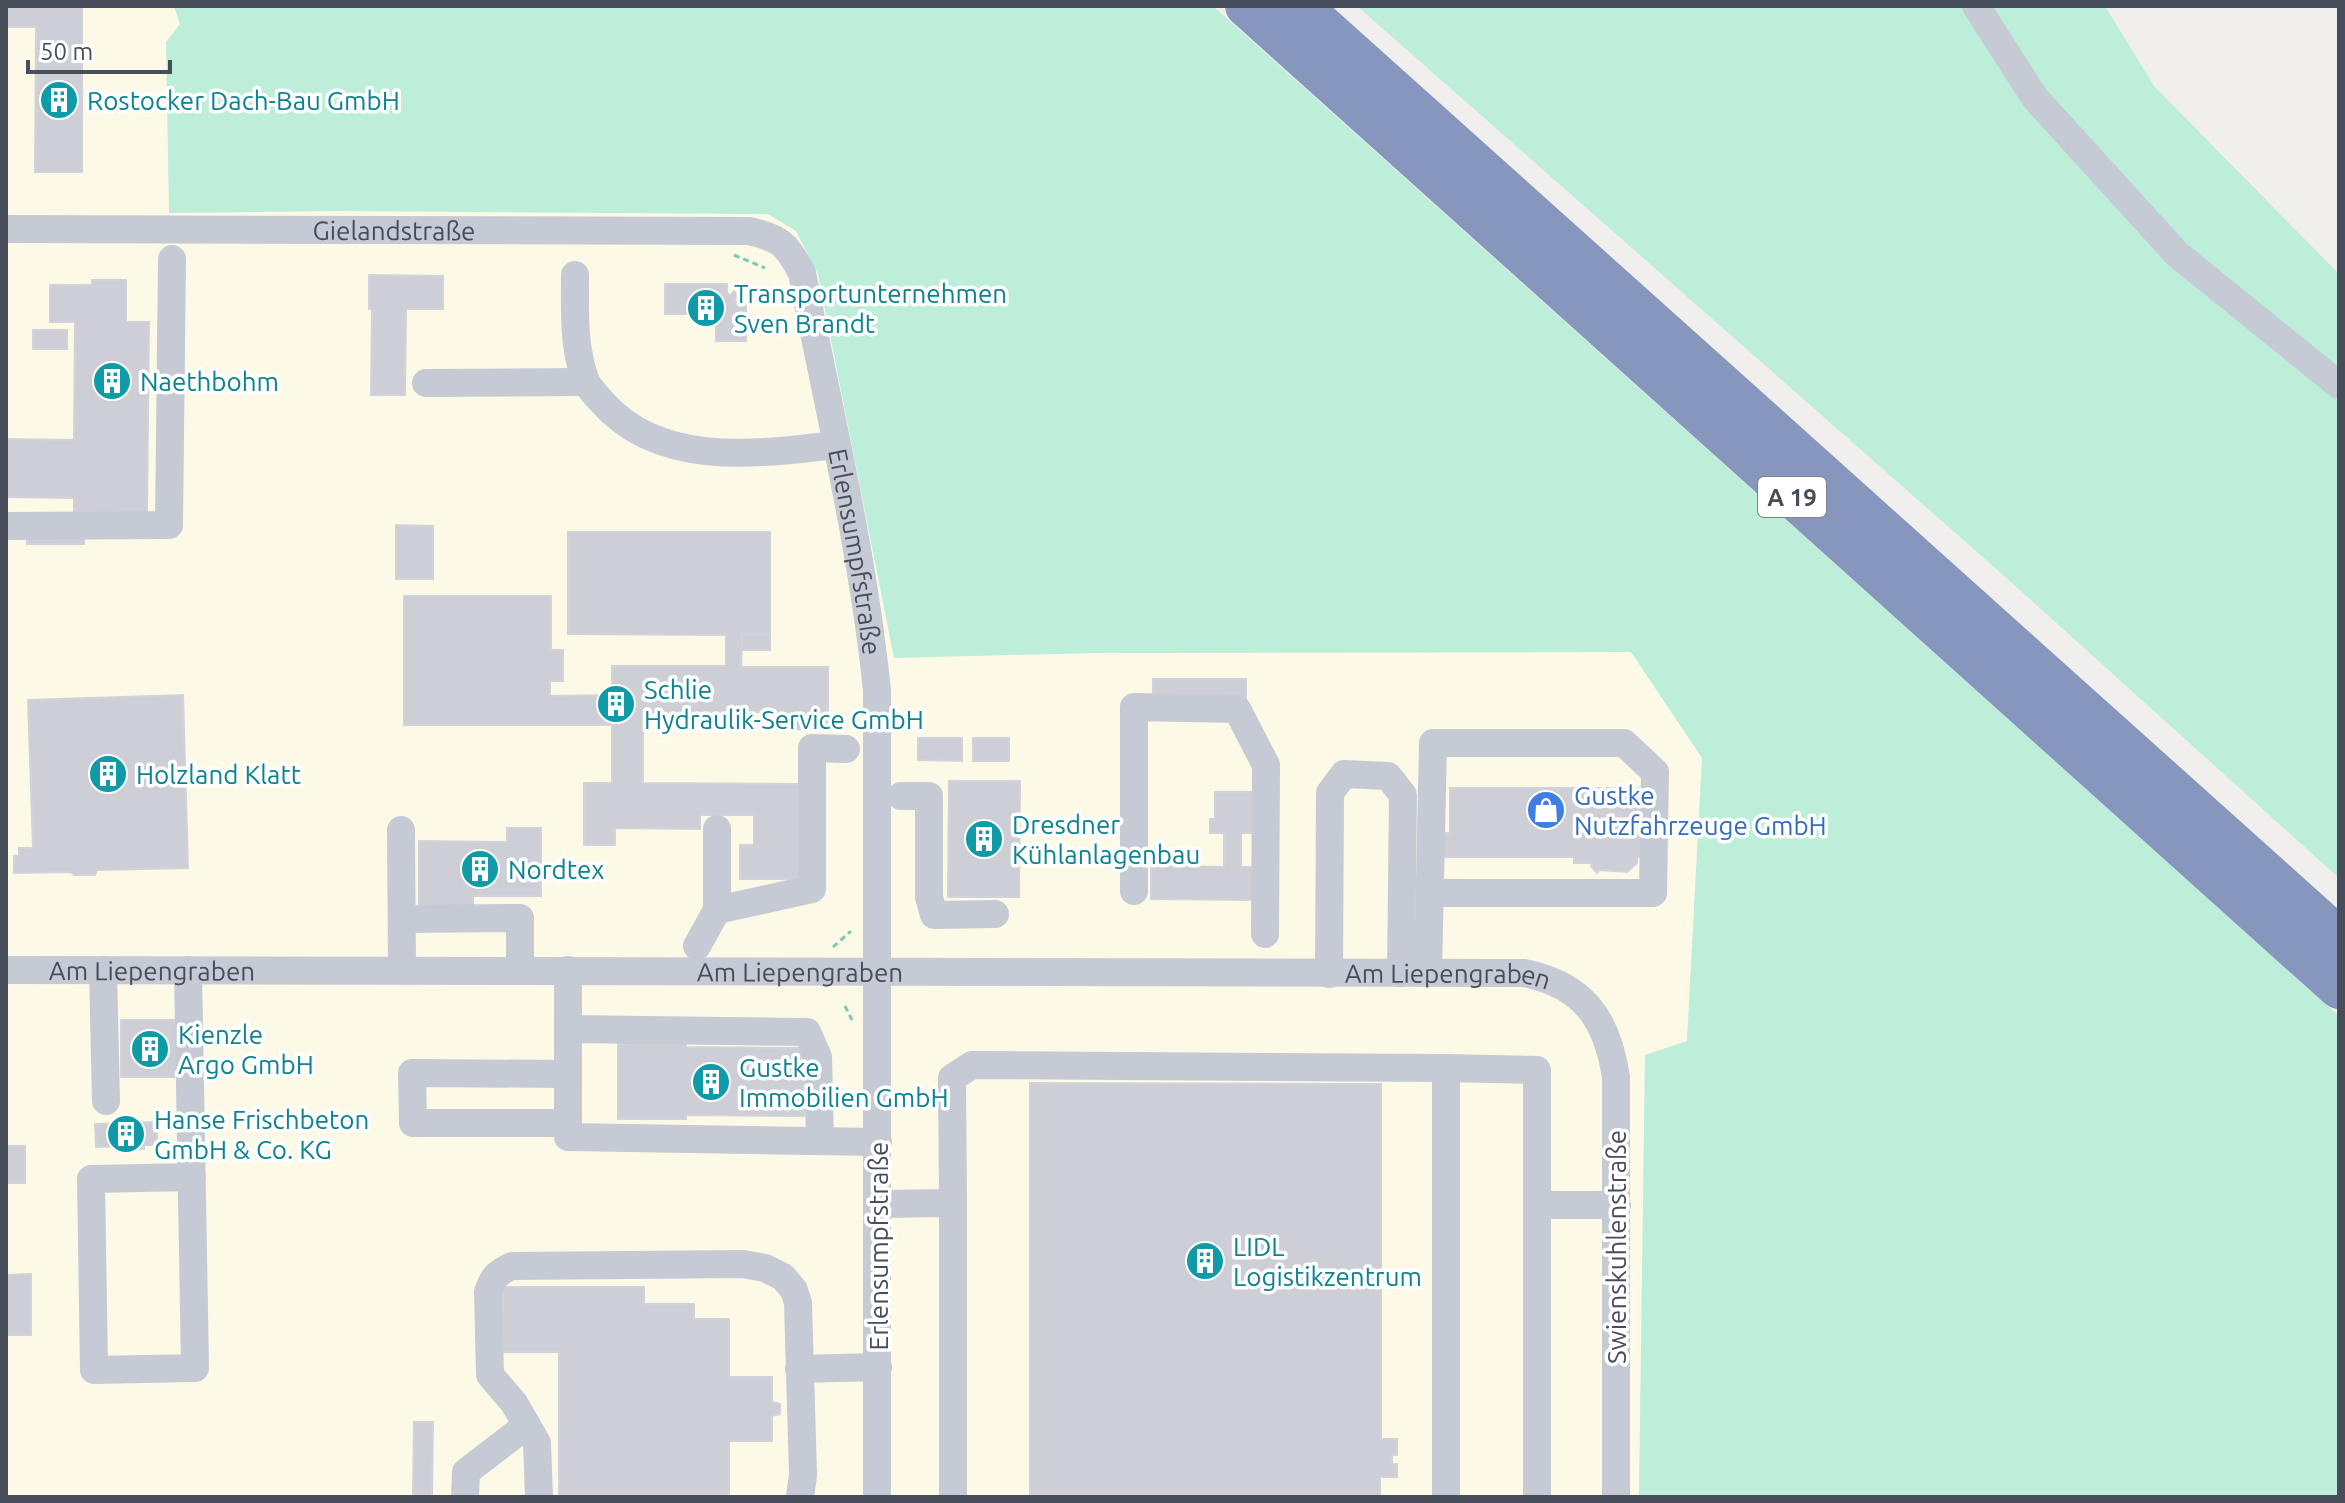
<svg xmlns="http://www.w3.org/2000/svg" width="2345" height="1503" font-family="Ubuntu,sans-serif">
<rect width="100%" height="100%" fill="#f1efee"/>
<path fill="#fcfae7" d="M6,6H174L180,24L169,213L338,211L768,214L796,231L818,274L894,658L1092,653L1631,652L1702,758L1687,1041L1645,1055L1639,1497H6Z"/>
<path fill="#bdeed9" d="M174,6H1213L2339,1016V1497H1639L1645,1055L1687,1041L1702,758L1631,652L1092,653L894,658L818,274L796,231L768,214L338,211L169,213L166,42L180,24Z
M1357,6H2105L2154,86L2339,274V878L2002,574Z"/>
<path fill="#cecfd6" stroke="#d2d3da" stroke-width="2" d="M6,6H82V172H35L36,27H6Z
M369,275L443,276V309H406L405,395H371L372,309H369Z
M92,280H126V322H149L147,513L74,512V498L6,497V439L74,440L75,322H50V285H92Z
M665,284H727V293L730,296L734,291L739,296L735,300L737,303H746V341H716V327L703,314H665Z
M33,330H67V349H33Z
M396,525L433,526V579H396Z
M27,527L84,528V544H27Z
M568,532H770V635H742L741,667H828V729H783V712H643V783L799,784V879H740V845H754V815H700V829L615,828V845H584V783H612V725H404V596H551V650H563V681H550V696L612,695V666H726V635L568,634Z
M742,635H770V650H742Z
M1153,679H1246V698L1153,697Z
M183,695L188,868L97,870L95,875H74L71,872L14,873V856H19V848H33L28,700Z
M918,738H962V761L918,760Z
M973,738H1009V761H973Z
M949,781H1020L1019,897H948Z
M1450,788H1643V857H1637V863L1627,872L1599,870L1597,873L1591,866L1592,863H1574V857H1440V833H1450Z
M1215,792H1259V833H1241V867H1257V900L1151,899V866L1224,867V833H1210V819H1215Z
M507,828H541V896H473V906L419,908V841L507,842Z
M121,1020H178V1077H121Z
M635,1041L686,1044V1047L804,1048V1116L686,1115V1119H618V1044H635Z
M1030,1083L1381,1084V1439H1397V1455H1392V1464H1397V1477H1380V1497H1030Z
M157,1122V1145H144V1149H131L127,1146L96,1147L95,1124Z
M6,1146H25V1183H6Z
M31,1274V1335H6V1275Z
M503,1287H644V1304H694V1319H729V1377H772V1402L780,1404V1414L772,1416V1441H729V1497H559V1352H502Z
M414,1422H433L432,1497H413Z"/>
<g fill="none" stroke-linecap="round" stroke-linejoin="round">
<path stroke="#75ccb2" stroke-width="3" stroke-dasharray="6 4" stroke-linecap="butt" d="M734,255L765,268
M833,947L851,931
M845,1006L852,1020"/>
<g stroke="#c5cad5" stroke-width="28">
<path d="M1976,6L2035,98L2177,254L2339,385"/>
<path id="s1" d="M6,229L749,231C780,238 787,244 802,273C829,411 863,551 877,691V1497"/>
<path d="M575,275C575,310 573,345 585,379C588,388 597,396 603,403C661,468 758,454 836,445"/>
<path d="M426,383L585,382"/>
<path d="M6,526L169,525L172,259"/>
<path d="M901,796H929V897L934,915L995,914"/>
<path d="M401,830L402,970"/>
<path d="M1134,891V707L1237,709L1266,765L1265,934"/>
<path d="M717,910L812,889V748L846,749"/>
<path d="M402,919L520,918V970"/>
<path d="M697,946L717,910V829"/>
<path id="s2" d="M6,970L1524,973C1583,985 1607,1018 1616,1077V1497"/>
<path d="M103,970L106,1101"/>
<path d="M188,970L195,1368L94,1370L91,1179L192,1177"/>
<path d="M568,970V1137L878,1142"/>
<path d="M1428,973L1433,743H1624L1655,772L1653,893H1430"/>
<path d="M1329,974L1330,793L1344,774L1388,776L1403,795L1401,973"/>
<path d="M568,1029L807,1032L818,1057L820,1141"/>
<path d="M1446,1068L1537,1070V1497"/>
<path d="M568,1074L412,1073L413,1123H568"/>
<path d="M953,1203L952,1078L972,1065L1446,1068V1497"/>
<path d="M878,1204L953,1203V1497"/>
<path d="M1538,1205H1617"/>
<path d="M799,1369L878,1367"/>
<path d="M465,1497L466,1472L527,1425"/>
<path d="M539,1497L537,1443L514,1403L490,1375L488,1292C493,1277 498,1272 512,1266L743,1264L765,1268L783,1277L794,1290L798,1303L803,1475L800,1497"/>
</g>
<path stroke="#8696bd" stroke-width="42" d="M1246,6L2339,988
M1300,6L2339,938"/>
</g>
<defs>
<symbol id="building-disc" viewBox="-11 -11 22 22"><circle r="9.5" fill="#0f9aa8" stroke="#fff"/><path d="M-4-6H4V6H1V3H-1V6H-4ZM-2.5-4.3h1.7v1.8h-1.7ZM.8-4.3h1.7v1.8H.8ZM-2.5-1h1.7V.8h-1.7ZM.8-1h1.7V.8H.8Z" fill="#fff"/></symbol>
<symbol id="shop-disc" viewBox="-11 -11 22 22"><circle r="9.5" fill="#3f7fe0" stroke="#fff"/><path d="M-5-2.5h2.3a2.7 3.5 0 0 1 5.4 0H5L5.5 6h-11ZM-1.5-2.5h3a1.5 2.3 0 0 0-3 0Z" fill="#fff"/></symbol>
</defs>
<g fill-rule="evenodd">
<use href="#building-disc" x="37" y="78" width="44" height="44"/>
<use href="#building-disc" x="684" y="286" width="44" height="44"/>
<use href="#building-disc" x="90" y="359" width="44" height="44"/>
<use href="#building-disc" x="594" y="682" width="44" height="44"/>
<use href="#building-disc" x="86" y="752" width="44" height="44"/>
<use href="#shop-disc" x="1524" y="788" width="44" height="44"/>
<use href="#building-disc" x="962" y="817" width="44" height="44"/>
<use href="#building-disc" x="458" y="847" width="44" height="44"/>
<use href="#building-disc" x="128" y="1027" width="44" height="44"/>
<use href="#building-disc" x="689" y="1060" width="44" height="44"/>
<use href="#building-disc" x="104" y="1112" width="44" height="44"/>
<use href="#building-disc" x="1183" y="1239" width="44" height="44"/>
</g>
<g text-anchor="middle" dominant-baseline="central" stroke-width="7" stroke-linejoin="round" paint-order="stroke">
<rect fill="#fff" stroke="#7e828c" stroke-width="2" x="1758" y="477" width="68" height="40" rx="6"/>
<g font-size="24" font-weight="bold" fill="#474d5b">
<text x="1792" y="497">A 19</text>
</g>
<g font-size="26" fill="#0d838f" stroke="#fff" text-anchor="start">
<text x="87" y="100">Rostocker Dach-Bau GmbH</text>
<text x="734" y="293">Transportunternehmen<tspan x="734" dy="30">Sven Brandt</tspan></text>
<text x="140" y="381">Naethbohm</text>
<text x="644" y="689">Schlie<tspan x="644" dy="30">Hydraulik-Service GmbH</tspan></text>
<text x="136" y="774">Holzland Klatt</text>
<text x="1012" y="824">Dresdner<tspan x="1012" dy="30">Kühlanlagenbau</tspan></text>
<text x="508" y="869">Nordtex</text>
<text x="178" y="1034">Kienzle<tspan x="178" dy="30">Argo GmbH</tspan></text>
<text x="739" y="1067">Gustke<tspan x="739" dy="30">Immobilien GmbH</tspan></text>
<text x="154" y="1119">Hanse Frischbeton<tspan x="154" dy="30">GmbH &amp; Co. KG</tspan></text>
<text x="1233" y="1246">LIDL<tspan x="1233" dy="30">Logistikzentrum</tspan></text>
</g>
<g font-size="26" fill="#474d5b" stroke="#fff">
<text stroke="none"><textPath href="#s1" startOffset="388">Gielandstraße</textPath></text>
<text stroke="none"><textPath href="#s1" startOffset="1098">Erlensumpfstraße</textPath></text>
<text stroke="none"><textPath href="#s2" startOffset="146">Am Liepengraben</textPath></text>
<text stroke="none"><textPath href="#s2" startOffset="794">Am Liepengraben</textPath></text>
<text stroke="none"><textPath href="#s2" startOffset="1442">Am Liepengraben</textPath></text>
<text transform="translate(878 1246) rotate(-90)">Erlensumpfstraße</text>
<text transform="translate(1616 1247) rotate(-90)">Swienskuhlenstraße</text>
</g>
<g font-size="26" fill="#366cbe" stroke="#fff" text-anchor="start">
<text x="1574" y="795">Gustke<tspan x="1574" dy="30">Nutzfahrzeuge GmbH</tspan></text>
</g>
</g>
<rect width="2345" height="1503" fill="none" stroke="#474d5b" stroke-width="16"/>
<path d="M28 60v12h142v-12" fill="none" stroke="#474d5b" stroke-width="4"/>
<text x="40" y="60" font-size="24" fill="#474d5b" stroke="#ffffff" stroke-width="6" paint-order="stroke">50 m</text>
</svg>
